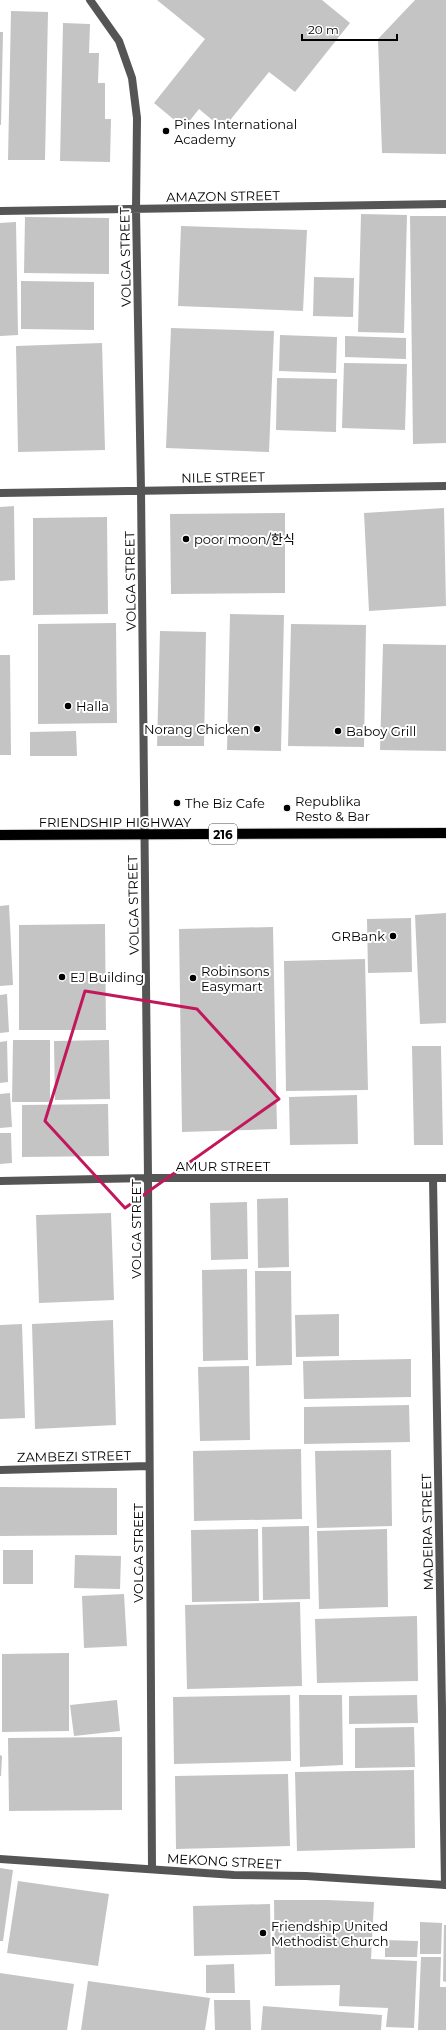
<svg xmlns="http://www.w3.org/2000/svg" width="446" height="2030" font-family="Montserrat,'Noto Sans KR',sans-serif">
<rect width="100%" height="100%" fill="#fff"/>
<path fill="#c4c4c4" d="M157,0H322L350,23L295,92L269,72L223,129L199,109L184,128L154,103L205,39Z
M415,0H446V154L382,153L378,39Z
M11,11L48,12L45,160H8Z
M63,23L90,24L89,53H99L98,83H105V119H111L110,162L60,161Z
M0,32H3L1,125H0Z
M361,214L407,215L404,333L358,332Z
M410,216H446V443L413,444Z
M25,217L109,218V274L24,273Z
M16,222L18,335L0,336V223Z
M181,226L307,230L303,311L178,306Z
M314,277L354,278L353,317L313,316Z
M21,281L94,282V330L21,329Z
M171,328L274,331L269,452L166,448Z
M280,335L337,337L336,373L279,371Z
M345,336L406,338V359L345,357Z
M102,343L105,450L18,452L16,346Z
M344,363L407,364L405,430L342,428Z
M277,378L337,379L336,432L276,430Z
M14,506L15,580L0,581V507Z
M444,508L446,606L369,611L364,513Z
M285,513V593L171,594L170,514Z
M107,517L108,614L33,615V518Z
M230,614L284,615L281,751L227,750Z
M116,623L117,723L38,724V624Z
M291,624L366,625L364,747L288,746Z
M160,631L206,632L204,746H157Z
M383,644L446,645V751L380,750Z
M0,655H10L11,755H0Z
M76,731L77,756H30V732Z
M9,905L13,985L0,986V906Z
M446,913V1023L420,1024L415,915Z
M411,918L412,972L368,973L367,919Z
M105,924L106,1030H19V925Z
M273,927L277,1129L182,1132L179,929Z
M365,959L368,1090L286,1091L284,961Z
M7,994L9,1032L0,1033V995Z
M13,1040H50V1102H12Z
M109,1040L110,1099L55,1100L54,1041Z
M7,1041L8,1082L0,1083V1042Z
M412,1046H441L443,1145H414Z
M10,1093L12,1127L0,1128V1094Z
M357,1095L358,1144L290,1145L289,1097Z
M108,1104L109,1156L22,1157V1105Z
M0,1133H11L12,1163L0,1164Z
M288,1198L289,1267L258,1268L257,1199Z
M247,1202L248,1259L211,1260L210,1203Z
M111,1213L114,1300L39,1303L36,1215Z
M247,1269L248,1360L203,1361L202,1270Z
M255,1271H291L292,1365L256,1366Z
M339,1314V1356L296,1357L295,1315Z
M113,1320L116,1425L35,1429L32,1324Z
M22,1324L25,1418L0,1419V1325Z
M411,1359V1397L304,1399L303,1361Z
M249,1366L250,1440L200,1441L198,1367Z
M409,1405L410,1442L304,1444V1407Z
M301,1449L302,1519L194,1521L193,1451Z
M391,1450L392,1526L317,1528L315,1451Z
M0,1487L117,1488V1535L0,1536Z
M309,1526L310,1599L263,1600L262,1527Z
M258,1529L259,1601L192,1602L191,1530Z
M387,1529L388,1607L319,1609L317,1531Z
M3,1550H33V1584H3Z
M75,1555L121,1556L120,1589L74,1588Z
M124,1594L127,1646L84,1648L82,1596Z
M300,1602L302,1686L187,1689L185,1605Z
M417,1616L418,1681L317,1683L315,1619Z
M69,1653V1731L2,1732V1654Z
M290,1695L291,1761L174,1764L173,1697Z
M299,1695H342L343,1765L300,1767Z
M417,1695L418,1723L349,1724V1696Z
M117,1700L120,1731L74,1736L70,1705Z
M414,1727L415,1767L355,1768V1728Z
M122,1737V1810L9,1811L8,1738Z
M0,1755L2,1756L1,1776H0Z
M414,1770L415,1848L297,1851L295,1772Z
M288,1774L290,1846L176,1849L175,1776Z
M0,1868L13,1870L3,1941H0Z
M18,1881L109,1894L98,1966L7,1953Z
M274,1900H327L374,1902L371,1959L417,1961L414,2028L386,2027L388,2008L339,2006L340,1985L275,1986Z
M270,1904L271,1954L194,1956L193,1906Z
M420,1922L442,1923L441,1954H420Z
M444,1925H446V1982L443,1981Z
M385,1940L418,1941L417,1957H385Z
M421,1957H441L440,1987H446V2030H418Z
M234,1964L235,1993H206V1965Z
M0,1973L74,1984L67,2030H0Z
M88,1981L210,1998L205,2030H81Z
M214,2000H250L251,2030H215Z
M263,2006L382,2015L381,2030H261Z"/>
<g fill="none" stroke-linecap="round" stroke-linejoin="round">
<defs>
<path id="primary" d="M0,835L446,833"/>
</defs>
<use href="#primary" stroke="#dbdbdb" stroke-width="12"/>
<path stroke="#555" stroke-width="8" d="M90,0L119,41L132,78L137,118L136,209L141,490L148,1178L152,1869
M0,211L446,204
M0,493L446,486
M433,1178L445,1885
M0,1181L148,1178H446
M0,1470L149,1466"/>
<path stroke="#555" stroke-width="8" d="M0,1859L234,1875L306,1876L446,1885"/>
<use href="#primary" stroke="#000" stroke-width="10"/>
</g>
<path fill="none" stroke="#c2185b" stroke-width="3" stroke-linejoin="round" d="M85,991L197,1009L279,1099L125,1208L45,1121Z"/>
<g fill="#000" stroke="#fff" stroke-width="1.5">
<circle cx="166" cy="131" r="4"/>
<circle cx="186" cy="539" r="4"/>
<circle cx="68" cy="706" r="4"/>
<circle cx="257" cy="729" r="4"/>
<circle cx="338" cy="731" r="4"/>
<circle cx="177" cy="803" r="4"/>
<circle cx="287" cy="808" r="4"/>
<circle cx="393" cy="936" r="4"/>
<circle cx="62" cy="977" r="4"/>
<circle cx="193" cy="978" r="4"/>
<circle cx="263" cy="1933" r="4"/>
</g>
<g text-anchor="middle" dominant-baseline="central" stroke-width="4" stroke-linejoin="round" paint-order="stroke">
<rect fill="#fff" stroke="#4c4c4c" stroke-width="1" x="209" y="824" width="28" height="20" rx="3"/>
<g font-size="12" font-weight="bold" fill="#000">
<text x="223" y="834">216</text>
</g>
<g font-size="13" fill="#000" stroke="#fff" text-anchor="start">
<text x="174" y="124">Pines International<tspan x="174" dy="15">Academy</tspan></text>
<text x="194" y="539">poor moon/한식</text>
<text x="76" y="706">Halla</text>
<text x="249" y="729" text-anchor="end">Norang Chicken</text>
<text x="346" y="731">Baboy Grill</text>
<text x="295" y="801">Republika<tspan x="295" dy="15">Resto &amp; Bar</tspan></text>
<text x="185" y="803">The Biz Cafe</text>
<text x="385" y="936" text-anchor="end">GRBank</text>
<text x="201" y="971">Robinsons<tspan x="201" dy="15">Easymart</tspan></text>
<text x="70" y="977">EJ Building</text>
<text x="271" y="1926">Friendship United<tspan x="271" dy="15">Methodist Church</tspan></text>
</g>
<g font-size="13" fill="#000" stroke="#fff">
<text transform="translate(223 196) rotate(-1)">AMAZON STREET</text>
<text transform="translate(125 257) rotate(-91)">VOLGA STREET</text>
<text transform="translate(223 477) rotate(-1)">NILE STREET</text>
<text transform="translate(130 581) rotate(-91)">VOLGA STREET</text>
<text x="115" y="822">FRIENDSHIP HIGHWAY</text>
<text transform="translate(133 905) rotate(-91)">VOLGA STREET</text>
<text x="223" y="1166">AMUR STREET</text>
<text transform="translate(136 1229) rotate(-90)">VOLGA STREET</text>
<text transform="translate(74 1456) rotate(-1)">ZAMBEZI STREET</text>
<text transform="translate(427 1532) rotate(-91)">MADEIRA STREET</text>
<text transform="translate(138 1553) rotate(-90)">VOLGA STREET</text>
<text transform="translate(224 1861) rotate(3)">MEKONG STREET</text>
</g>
</g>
<path d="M302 34v6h95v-6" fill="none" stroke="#000000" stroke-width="2"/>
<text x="308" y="34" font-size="12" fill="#000000" stroke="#ffffff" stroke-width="3" paint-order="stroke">20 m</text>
</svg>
